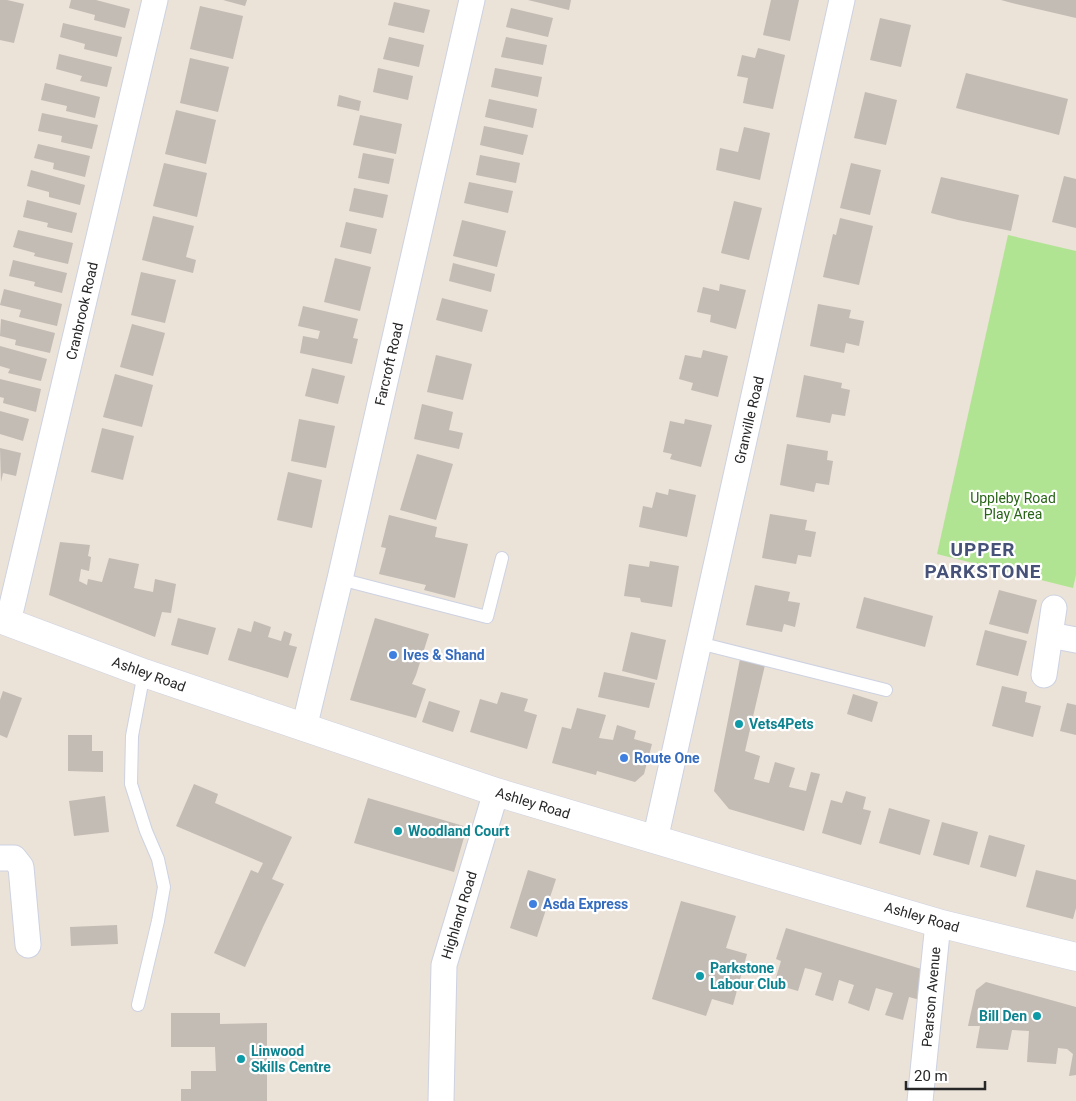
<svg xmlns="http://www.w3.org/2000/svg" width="1076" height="1101" font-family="Roboto,sans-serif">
<rect width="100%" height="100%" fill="#ebe2d8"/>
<path fill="#b1e492" d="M1008,235L1076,251V575L1073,588L937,554Z"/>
<path fill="#c2bcb5" d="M0,0H7L24,4L14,43L0,40Z
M71,0H96L130,9L125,28L94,20L95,15L69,8Z
M223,0H247L245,6Z
M528,0H571L569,10Z
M771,0H799L790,41L763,35Z
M1001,0H1076V18L1012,3Z
M394,2L430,10L424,33L388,25Z
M200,6L243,16L233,59L190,49Z
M511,8L553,18L548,37L506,27Z
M880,18L911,25L901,67L870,60Z
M63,23L122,37L117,57L84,49L85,44L60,37Z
M389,37L424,45L419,67L383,59Z
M506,37L547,45L543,65L501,57Z
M758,48L785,55L773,109L743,103L748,78L737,76L742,55L755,58Z
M59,54L112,67L107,87L80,81L82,76L56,69Z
M190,58L229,67L218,112L180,103Z
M378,68L413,76L408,100L373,92Z
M495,68L542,77L538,97L491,87Z
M966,73L1068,99L1059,135L956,108Z
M45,83L100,97L95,118L66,111L67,106L41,100Z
M865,92L897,100L886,145L854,138Z
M339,95L361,101L359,111L337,106Z
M489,99L537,109L533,128L485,117Z
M176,110L216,120L206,164L165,154Z
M42,113L98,125L92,149L61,142L62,136L38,131Z
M360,115L402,124L396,154L353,145Z
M484,126L528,135L523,155L480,145Z
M744,127L770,133L760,180L716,170L720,148L738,152Z
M38,144L90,156L85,177L53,169L54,163L34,158Z
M363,153L394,159L389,184L358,178Z
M480,155L520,163L516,183L476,175Z
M164,163L207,173L197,217L153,206Z
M851,163L881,170L870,215L840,208Z
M31,170L85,185L80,205L49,197V192L27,186Z
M1064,176L1076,179V228L1052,222Z
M941,177L1019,195L1011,231L958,220L931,213Z
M469,182L513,191L508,213L464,203Z
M354,188L388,195L383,218L349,211Z
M27,200L77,213L72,233L47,227L48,223L23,217Z
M734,201L762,208L749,260L721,253Z
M153,216L194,226L186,257L196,260L193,273L142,260Z
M840,218L873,226L859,285L823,277L833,234L836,235Z
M462,220L506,231L497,267L453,256Z
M346,222L377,229L371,254L340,247Z
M18,230L73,243L68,264L34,256L35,253L13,247Z
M335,258L371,267L360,311L324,302Z
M13,260L67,273L62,293L34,286L35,282L9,276Z
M453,263L495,274L491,292L449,281Z
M141,272L176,280L165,323L131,315Z
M720,284L746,290L736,329L710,322L711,315L697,312L703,287L719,291Z
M4,289L62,304L57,326L19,317L21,310L0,305Z
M442,298L488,310L482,332L436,320Z
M818,304L851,310L849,318L864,321L859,346L846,343L844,353L810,346Z
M303,306L358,319L353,338L358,339L352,364L300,353L303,336L318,339L320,331L298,326Z
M1,319L55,333L50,353L15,345L16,340L0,336Z
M132,324L165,333L153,376L120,367Z
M0,346L47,359L41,381L8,373L10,369L0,366Z
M703,350L728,356L718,397L691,390L693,383L679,379L685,355L701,358Z
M436,355L472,364L463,400L427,392Z
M312,368L345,376L338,404L305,396Z
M115,374L153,385L142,427L103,417Z
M804,375L842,383L841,388L850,390L845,416L832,414L830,423L796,417Z
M0,379L41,389L36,412L3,403L4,398L0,397Z
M422,404L453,412L449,430L463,433L459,449L414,439Z
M0,411L29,419L23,441L0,434Z
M299,419L335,426L326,468L291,461Z
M685,419L712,425L701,467L670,459L672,454L663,452L670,421L684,424Z
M102,428L134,436L123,480L91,472Z
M787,444L828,451L827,460L833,461L829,485L816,483L814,492L780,485Z
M0,448L21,453L16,476L3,473L1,482Z
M417,454L453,464L436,520L400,510Z
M288,472L322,480L312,528L277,520Z
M669,489L696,495L687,537L639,527L643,506L652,508L656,492L668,495Z
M770,514L807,520L805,530L816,532L811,557L798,555L796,564L762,558Z
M389,515L437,527L435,537L468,544L455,598L424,590L426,585L379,574L386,548L381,547Z
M60,542L90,545L88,556L91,557L89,571L81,569L79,581L87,585L88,579L102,582L109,558L139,564L134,588L153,592L155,579L176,584L171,613L162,612L155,637L49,595Z
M650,561L679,566L672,607L641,602L640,598L624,596L629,564L649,567Z
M755,585L790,592L788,601L800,603L795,627L784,624L782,632L746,625Z
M999,590L1037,600L1028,634L989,624Z
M864,597L933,616L925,647L856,628Z
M178,618L216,628L208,655L171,645Z
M375,618L429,634L416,675L412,684L426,689L416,718L350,700Z
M254,621L271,627L268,637L281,641L284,631L292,634L289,645L297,647L288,678L228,660L238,628L251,632Z
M985,630L1027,641L1018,676L976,665Z
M631,632L666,640L657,680L622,671Z
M740,659L765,665L745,751L760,756L754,779L769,783L775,762L795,768L789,787L806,791L811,772L820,774L804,831L729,809L714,791Z
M604,672L655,683L649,708L598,697Z
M1002,686L1027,692L1025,702L1041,706L1033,737L992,726Z
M3,691L22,698L7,738L0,735V700Z
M501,692L528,699L524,711L537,715L527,749L470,732L480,699L497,704Z
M853,694L878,702L872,722L847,714Z
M429,701L460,711L453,732L422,722Z
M1067,703L1076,705V735L1060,731Z
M577,708L606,715L599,738L613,740L617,725L636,731L634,739L652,744L644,774L635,782L597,771L596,775L552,763L562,727L571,729Z
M68,735H92V751H103V772L68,771Z
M194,784L218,794L215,803L292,837L272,879L284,884L263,927L245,967L214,953L251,870L258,873L263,863L176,826Z
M846,791L866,797L863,809L871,811L861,845L822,833L831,800L842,803Z
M105,796L109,832L74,836L69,801Z
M368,798L467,827L454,872L354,843Z
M889,808L930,820L920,855L879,843Z
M942,822L978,832L969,865L933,855Z
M989,835L1025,845L1016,877L980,867Z
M528,870L556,879L537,937L510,928Z
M1036,870L1076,880V908L1073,919L1026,907Z
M681,901L736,916L726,948L747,954L733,1005L712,999L706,1016L652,999Z
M117,925L118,944L71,946L70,927Z
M786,928L928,971L920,1000L909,997L903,1020L885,1015L893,993L876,988L869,1011L848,1003L854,985L839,980L833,1001L815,995L822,973L813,970L805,968L798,991L774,984L781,961L776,959Z
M986,982L1076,1007V1075L1069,1076L1073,1054L1067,1049L1058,1048L1056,1064L1027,1062L1029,1031L1012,1030L1008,1050L976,1048L980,1026H968L976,990Z
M171,1013H220V1024L267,1023V1101H181V1089H191V1071H216L215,1047H171Z"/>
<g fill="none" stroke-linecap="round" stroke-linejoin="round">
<defs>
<path id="lane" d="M340,579L487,617L502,558
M699,643L886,690
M138,1005L158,921L164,887L158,859L146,831L131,784L132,736L144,673"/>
<path id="street" d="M8,622L155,0
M1050,635L1076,640
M1044,675L1054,608
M304,728L340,579L472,0
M655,840L842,0
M0,858H14L21,867L28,945
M441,1101L444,965L496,792
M920,1101L938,923"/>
<path id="secondary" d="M0,619L144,673L496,792L761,871L938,923L1076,957"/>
</defs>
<use href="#lane" stroke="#cdd2e2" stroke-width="14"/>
<use href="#street" stroke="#cdd2e2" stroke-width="27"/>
<use href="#secondary" stroke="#cdd2e2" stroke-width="29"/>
<use href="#lane" stroke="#fff" stroke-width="12"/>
<use href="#street" stroke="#fff" stroke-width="25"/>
<use href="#secondary" stroke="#fff" stroke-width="28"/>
</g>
<g fill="#3f7fe0" stroke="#fff" stroke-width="2">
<circle cx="393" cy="655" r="5"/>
<circle cx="624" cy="758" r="5"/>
<circle cx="533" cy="904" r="5"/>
</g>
<g fill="#0f9aa8" stroke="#fff" stroke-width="2">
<circle cx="739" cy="724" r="5"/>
<circle cx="398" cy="831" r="5"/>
<circle cx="700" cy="976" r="5"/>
<circle cx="1037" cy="1016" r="5"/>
<circle cx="241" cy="1059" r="5"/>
</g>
<g text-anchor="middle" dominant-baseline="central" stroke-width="4.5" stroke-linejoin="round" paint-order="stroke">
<g font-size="14" fill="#272727" stroke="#fff">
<text transform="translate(82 311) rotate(-77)">Cranbrook Road</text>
<text transform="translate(389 364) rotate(-77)">Farcroft Road</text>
<text transform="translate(749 420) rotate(-77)">Granville Road</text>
<text transform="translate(149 674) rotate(20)">Ashley Road</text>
<text transform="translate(533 803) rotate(17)">Ashley Road</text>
<text transform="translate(459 915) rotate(-73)">Highland Road</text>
<text transform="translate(922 917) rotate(16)">Ashley Road</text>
<text transform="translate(931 997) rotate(-85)">Pearson Avenue</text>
</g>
<g font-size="14" fill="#296517" stroke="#fff">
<text x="1013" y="498">Uppleby Road<tspan x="1013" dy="16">Play Area</tspan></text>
</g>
<g font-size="14" font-weight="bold" fill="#366cbe" stroke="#fff" text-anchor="start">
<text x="403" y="655">Ives &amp; Shand</text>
<text x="634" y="758">Route One</text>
<text x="543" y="904">Asda Express</text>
</g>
<g font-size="14" font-weight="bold" fill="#0d838f" stroke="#fff" text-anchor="start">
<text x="749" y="724">Vets4Pets</text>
<text x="408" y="831">Woodland Court</text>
<text x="710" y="968">Parkstone<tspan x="710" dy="16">Labour Club</tspan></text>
<text x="1027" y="1016" text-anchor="end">Bill Den</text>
<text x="251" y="1051">Linwood<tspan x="251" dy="16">Skills Centre</tspan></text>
</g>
<g font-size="19" font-weight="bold" letter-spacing="1" fill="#475279" stroke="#fff">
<text x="983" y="549">UPPER<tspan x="983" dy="22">PARKSTONE</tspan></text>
</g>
</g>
<path d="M906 1081v8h79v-8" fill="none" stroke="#272727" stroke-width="2.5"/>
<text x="914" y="1081" font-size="15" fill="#272727" stroke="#ffffff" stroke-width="4" paint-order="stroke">20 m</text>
</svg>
